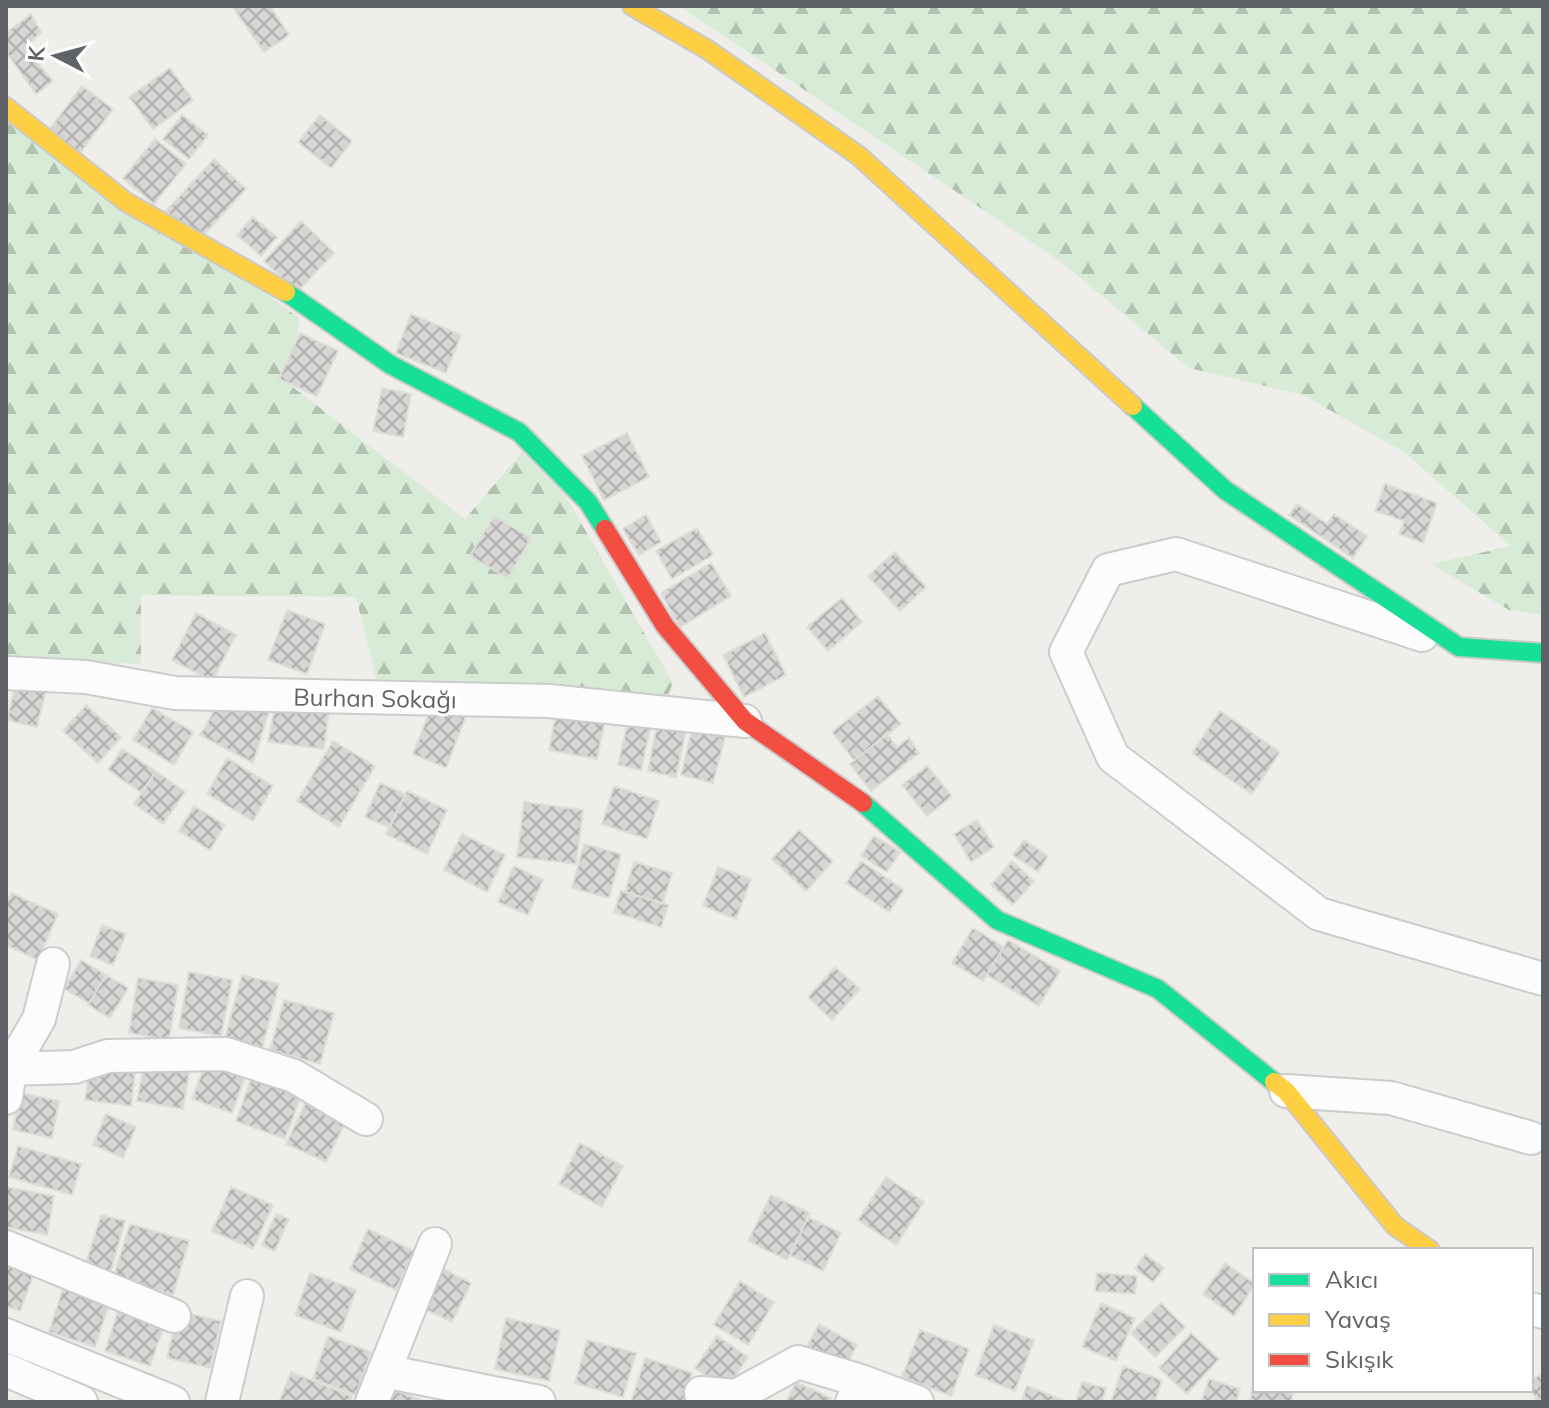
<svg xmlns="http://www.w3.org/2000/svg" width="1549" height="1408" font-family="Mulish,sans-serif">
<defs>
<pattern id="forest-firs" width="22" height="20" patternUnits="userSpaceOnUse" patternTransform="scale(2)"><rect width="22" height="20" fill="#d8ebd6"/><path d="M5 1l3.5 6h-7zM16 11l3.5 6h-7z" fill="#b2c2b1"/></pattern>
<pattern id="building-cross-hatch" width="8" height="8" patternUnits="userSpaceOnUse" patternTransform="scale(2)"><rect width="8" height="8" fill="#d6d5d3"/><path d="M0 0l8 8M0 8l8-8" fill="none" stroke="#b1b0af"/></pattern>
</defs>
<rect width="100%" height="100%" fill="#efeeea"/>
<path fill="url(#forest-firs)" d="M679,6H1543V615L1509,610L1431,564L1511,546L1404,452L1303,395L1189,368L1061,262Z
M6,101L300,319L290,385L465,519L522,452L565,495L673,683L661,711L381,698L356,597L141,595V664L6,658Z"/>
<path fill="url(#building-cross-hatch)" stroke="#deddd9" stroke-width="2" d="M232,6H270L289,35L264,52Z
M31,14L41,32L25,48L53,81L36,94L6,52V33Z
M170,68L193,100L153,129L129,97Z
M82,86L113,109L80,153L49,130Z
M182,115L208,135L189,159L163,139Z
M320,115L352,141L331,168L298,142Z
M155,139L186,164L154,204L123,178Z
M214,159L246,189L198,241L166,211Z
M253,217L277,237L261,256L237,235Z
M301,221L334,253L297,292L264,261Z
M411,314L461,335L446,373L396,353Z
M300,333L338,351L317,396L279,379Z
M382,388L411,394L403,437L373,431Z
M627,433L649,477L604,500L582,456Z
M1385,484L1437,503L1423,543L1399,534L1404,521L1375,511Z
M1297,504L1327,524L1334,514L1367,536L1353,558L1289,515Z
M646,515L661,542L639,555L623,529Z
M494,516L531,538L508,578L470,556Z
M697,528L713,555L672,579L656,551Z
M895,552L926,587L900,611L868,576Z
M711,563L731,596L680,627L661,593Z
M842,598L862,622L828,651L807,627Z
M287,610L325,624L307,674L268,660Z
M196,613L236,635L212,681L172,660Z
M765,633L786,675L744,697L723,655Z
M16,683L46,690L37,727L7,720Z
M878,696L901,724L854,760L832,732Z
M219,702L270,708L253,763L200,735Z
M433,703L466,716L446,768L413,754Z
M86,705L121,737L98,763L63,731Z
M275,706L329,711L324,749L268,742Z
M557,706L606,716L597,759L549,750Z
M152,708L193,732L174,765L133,740Z
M1220,711L1280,752L1252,794L1192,753Z
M629,716L652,721L641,770L618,765Z
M658,719L687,725L676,777L648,771Z
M692,729L725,737L713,783L681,775Z
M887,734L897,747L909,738L919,753L871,791L850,764Z
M333,741L375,766L339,827L297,801Z
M122,749L156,771L142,793L108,770Z
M227,758L273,786L253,821L207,794Z
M927,766L952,796L927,816L902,785Z
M156,771L185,792L163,824L134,804Z
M380,783L405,794L390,828L365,817Z
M614,786L659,801L647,839L602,824Z
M407,791L447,810L427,854L386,834Z
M524,802L583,810L576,864L517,857Z
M194,806L225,825L210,850L179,831Z
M977,820L994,847L971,862L954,834Z
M799,830L833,861L806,891L772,859Z
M462,834L505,855L487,892L444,870Z
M874,836L900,852L887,872L861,856Z
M1024,840L1048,856L1038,872L1013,855Z
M584,844L621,854L609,898L572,888Z
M861,861L904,890L889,912L846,883Z
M1012,861L1034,881L1013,905L991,885Z
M634,862L672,873L663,903L625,892Z
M514,866L543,880L528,915L498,902Z
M718,867L751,879L736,919L703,906Z
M621,891L668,905L661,927L614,912Z
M11,893L58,914L38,960L6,945V903Z
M102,925L126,934L113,965L90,956Z
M973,928L1004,947L983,981L952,963Z
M1008,940L1060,971L1039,1006L987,975Z
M81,960L106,975L89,1003L64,989Z
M835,967L860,989L832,1020L808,997Z
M189,972L232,980L221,1036L179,1028Z
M106,975L128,988L110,1018L88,1005Z
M242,975L279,984L262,1048L225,1038Z
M138,978L178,985L169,1040L129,1033Z
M284,1000L334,1013L320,1064L270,1050Z
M208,1056L247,1071L232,1113L192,1099Z
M145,1059L190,1067L183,1109L137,1101Z
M90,1066L135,1073L131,1106L85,1100Z
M253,1074L302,1093L285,1139L236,1121Z
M20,1093L59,1101L52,1138L13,1130Z
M306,1102L346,1121L326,1162L286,1144Z
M106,1114L136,1127L123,1158L93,1145Z
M580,1143L623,1166L602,1207L559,1184Z
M18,1146L81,1164L72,1195L9,1177Z
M886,1177L924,1202L896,1245L858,1220Z
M6,1187L54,1196L47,1235L6,1227Z
M231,1187L273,1205L253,1249L212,1231Z
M771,1195L810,1213L787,1260L748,1241Z
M276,1214L289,1219L275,1251L262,1245Z
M101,1215L125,1221L110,1274L85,1266Z
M808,1217L841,1233L823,1271L790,1255Z
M130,1224L189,1241L173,1295L113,1278Z
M368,1229L414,1251L396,1290L350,1269Z
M1145,1254L1164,1268L1153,1282L1135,1269Z
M6,1257L36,1268L20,1311L6,1306Z
M1225,1263L1255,1284L1234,1316L1203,1294Z
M437,1266L471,1283L452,1322L418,1306Z
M310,1273L356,1290L341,1332L295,1315Z
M1097,1273L1137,1276L1135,1294L1095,1291Z
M740,1281L774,1302L748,1345L714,1325Z
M64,1285L110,1301L95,1347L49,1332Z
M121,1302L167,1317L150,1366L105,1351Z
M1101,1303L1135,1318L1116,1361L1082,1347Z
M1161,1303L1185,1327L1155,1357L1131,1333Z
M178,1311L221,1321L210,1368L167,1358Z
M506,1318L560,1330L549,1381L495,1369Z
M819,1324L857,1345L844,1369L806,1348Z
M994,1325L1034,1340L1015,1391L975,1375Z
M920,1330L969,1349L951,1396L902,1377Z
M1191,1333L1219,1359L1187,1394L1159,1368Z
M328,1336L371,1352L356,1395L313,1379Z
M717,1336L748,1357L726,1389L695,1368Z
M587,1340L636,1353L623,1397L575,1383Z
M645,1358L692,1373L683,1402H631Z
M1123,1366L1162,1380L1155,1402H1111Z
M291,1372L352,1396L350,1402H279Z
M1543,1373V1402H1538L1531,1390V1380Z
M1209,1379L1240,1389L1236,1402H1201Z
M796,1382L831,1398L829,1402H786Z
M1082,1382L1106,1388L1102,1402H1076Z
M1253,1385L1255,1390L1293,1393L1291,1402H1250Z
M384,1386L426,1402H378Z
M1027,1386L1063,1400V1402H1021Z"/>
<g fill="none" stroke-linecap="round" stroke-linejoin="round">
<defs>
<path id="street" d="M1422,635L1176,554L1108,570L1066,652L1113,757L1319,914L1543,979
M6,673L86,677L175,693L549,701L745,721
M6,1069L74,1067L108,1056L226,1054L294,1076L366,1119
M1286,1091L1391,1098L1531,1138
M6,1098L10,1069L39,1019L53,964
M6,1247L174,1316
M1531,1309L1543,1312
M6,1335L173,1402
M6,1370L81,1402
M384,1371L539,1402
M701,1393L736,1396L798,1362L861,1381
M222,1402L247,1296
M372,1402L435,1244
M852,1402L861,1381L917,1402"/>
<path id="fast" d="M286,292L391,365L519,432L588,502L605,529
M1133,406L1225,490L1459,647L1543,653
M863,803L997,920L1158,989L1274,1082"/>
<path id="slow" d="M632,6L708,50L859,156L1133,406
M6,107L126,202L286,292
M1274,1082L1286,1091L1395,1226L1430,1250"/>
<path id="jam" d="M605,529L665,626L745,721L863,803"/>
</defs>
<use href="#street" stroke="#cbcccc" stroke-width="36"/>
<use href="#fast" stroke="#cacacb" stroke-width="22"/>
<use href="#slow" stroke="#cacacb" stroke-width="22"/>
<use href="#jam" stroke="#cacacb" stroke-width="22"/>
<use href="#street" stroke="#fdfcfc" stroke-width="32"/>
<use href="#fast" stroke="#16e098" stroke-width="18"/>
<use href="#slow" stroke="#ffcf43" stroke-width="18"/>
<use href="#jam" stroke="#f24e42" stroke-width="18"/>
</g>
<g text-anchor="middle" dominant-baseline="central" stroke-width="6" stroke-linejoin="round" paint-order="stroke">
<g font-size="24" fill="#5f6368" stroke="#fff">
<text transform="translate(375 698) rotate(1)">Burhan Sokağı</text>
</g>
</g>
<rect width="1549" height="1408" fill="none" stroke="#5f6368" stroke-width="16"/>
<rect x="1253" y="1248" width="280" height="144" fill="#ffffff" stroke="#bfc1c3" stroke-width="2"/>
<rect x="1269" y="1274" width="40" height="12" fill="#16e098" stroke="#bfc1c3" stroke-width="2"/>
<text x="1325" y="1288" font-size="24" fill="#5f6368">Akıcı</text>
<rect x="1269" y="1314" width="40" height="12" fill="#ffcf43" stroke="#bfc1c3" stroke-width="2"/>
<text x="1325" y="1328" font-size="24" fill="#5f6368">Yavaş</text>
<rect x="1269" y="1354" width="40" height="12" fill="#f24e42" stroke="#bfc1c3" stroke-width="2"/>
<text x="1325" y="1368" font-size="24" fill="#5f6368">Sıkışık</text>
<g transform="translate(56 56) rotate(276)" stroke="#ffffff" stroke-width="6" paint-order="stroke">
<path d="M0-6L14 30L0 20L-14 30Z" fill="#5f6368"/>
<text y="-12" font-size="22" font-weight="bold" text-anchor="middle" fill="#5f6368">K</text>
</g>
</svg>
